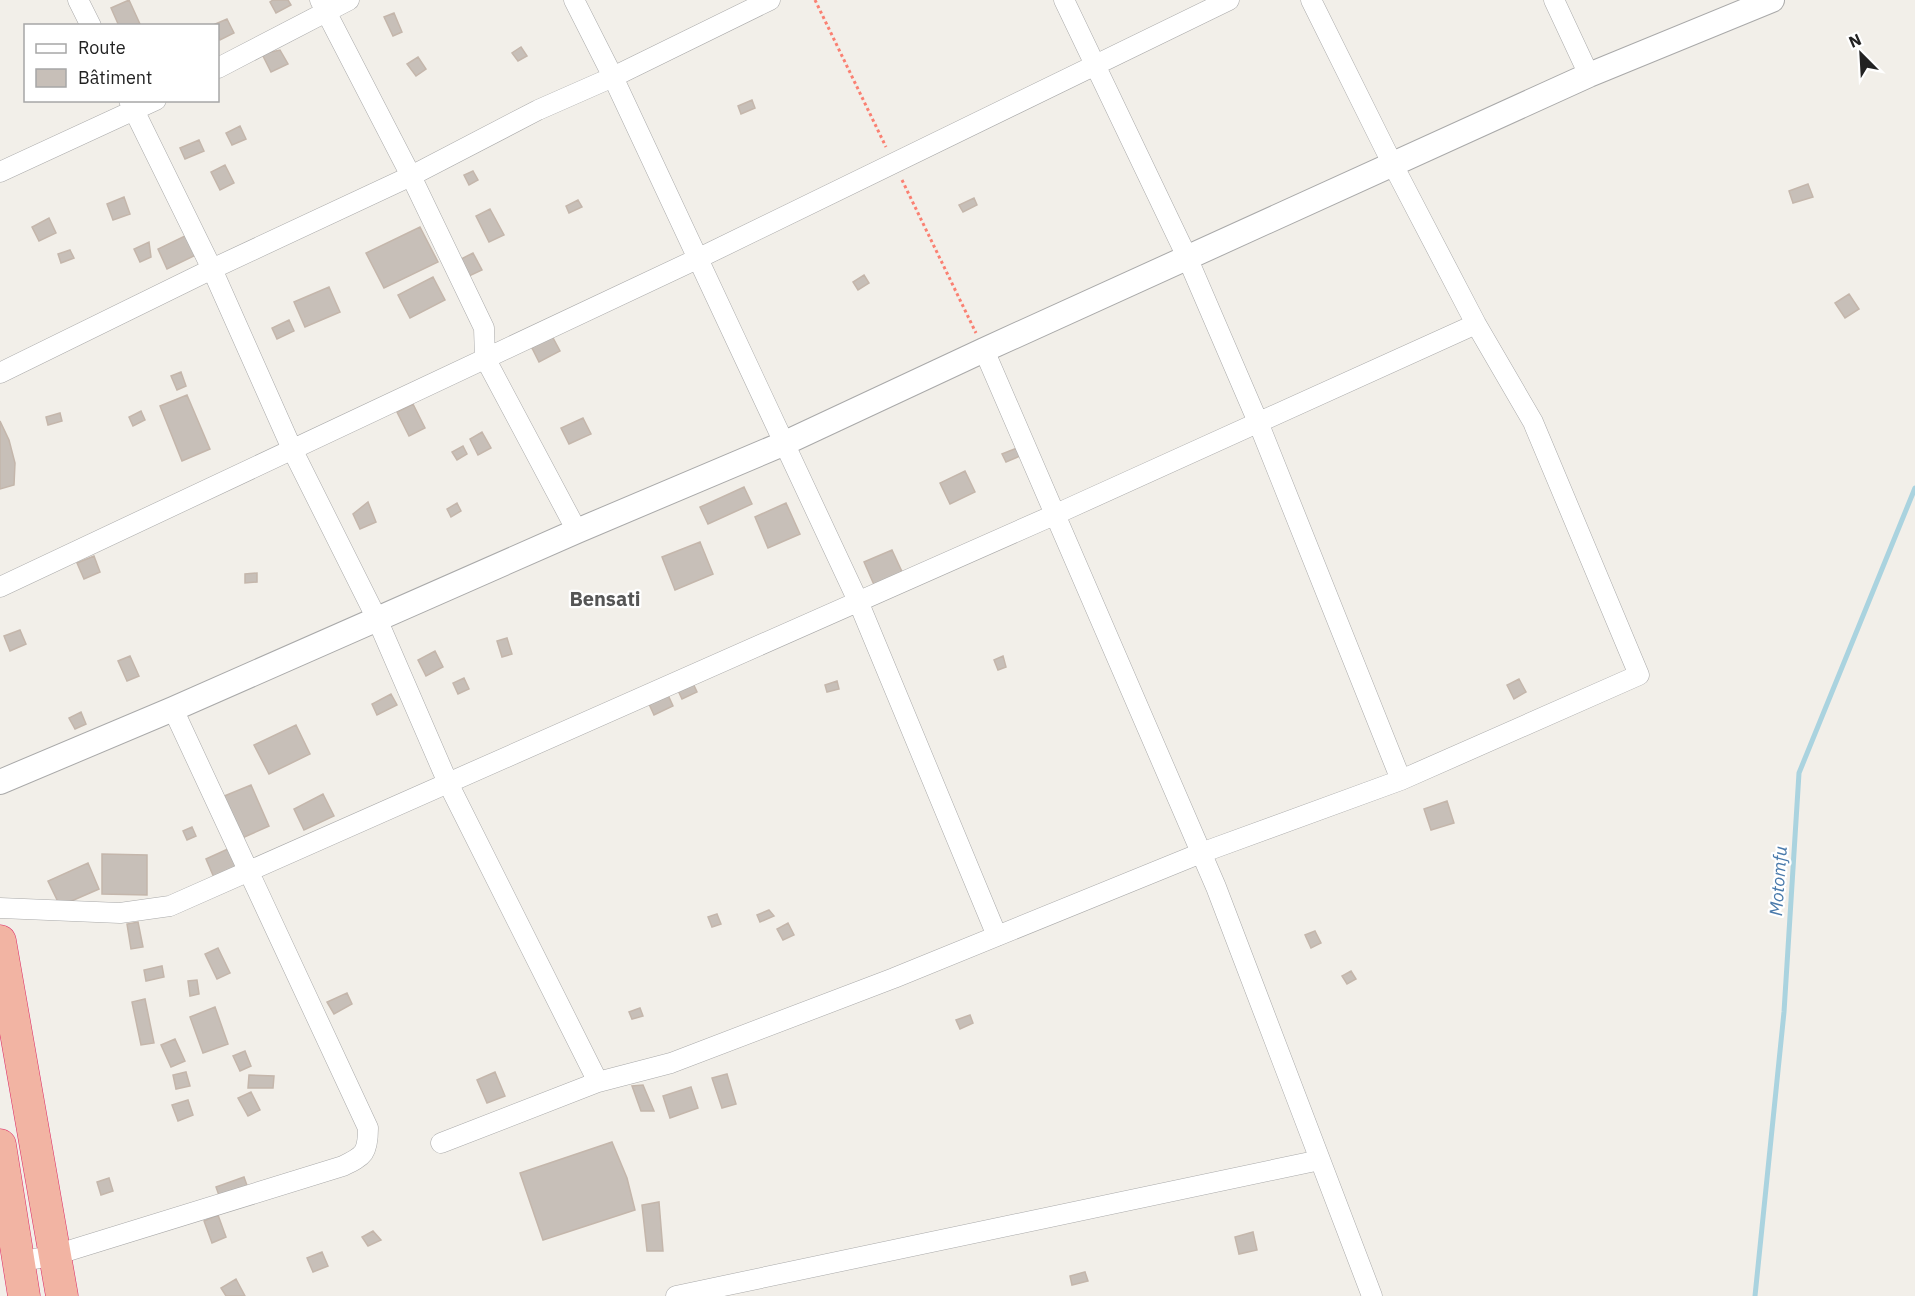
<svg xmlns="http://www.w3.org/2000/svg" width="1915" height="1296" font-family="'IBM Plex Sans',sans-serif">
<rect width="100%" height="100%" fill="#f2efe9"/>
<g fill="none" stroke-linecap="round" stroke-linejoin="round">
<path stroke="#aad3df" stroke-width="5" d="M1755,1296L1784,1012L1799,773L1915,488"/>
</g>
<path fill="#c7bfb8" stroke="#c4b6ab" stroke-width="1.5" d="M129,0L140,24L119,26L111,8Z
M273,0H288L291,5L276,13L270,2Z
M394,13L402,32L393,36L384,17Z
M227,19L234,33L220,40L218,34V26L213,25Z
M521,47L527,56L518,61L512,53Z
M280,50L288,64L271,72L262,54Z
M418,57L426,69L416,76L407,64Z
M752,100L755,108L741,114L738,106Z
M240,126L246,139L232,145L226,133Z
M199,140L204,151L185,159L180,148Z
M225,165L234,183L220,190L211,172Z
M473,171L478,180L469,185L464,175Z
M1808,184L1813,197L1793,203L1789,191Z
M124,197L130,214L113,220L107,204Z
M974,198L977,205L963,212L959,205Z
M578,200L582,207L569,213L566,206Z
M490,209L504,235L489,242L476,216Z
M49,218L56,233L39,241L32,227Z
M420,227L438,262L384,288L366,253Z
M189,234L198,254L167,269L158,249Z
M149,242L151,257L140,262L134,249Z
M70,250L74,258L61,263L58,254Z
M473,253L482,270L469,276L461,259Z
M864,275L869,283L858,290L853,282Z
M433,277L445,300L410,318L398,295Z
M329,287L340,312L305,327L294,302Z
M1849,294L1859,309L1845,318L1835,303Z
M289,320L294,331L277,339L272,328Z
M551,334L560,351L539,362L530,344Z
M181,372L186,386L177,390L171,376Z
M187,395L210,449L182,461L160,406Z
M413,404L425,428L409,436L397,412Z
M141,411L145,420L133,426L129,417Z
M60,413L62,421L48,425L46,417Z
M583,418L591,434L569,444L561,428Z
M0,421L9,440L15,463L14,485L0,489Z
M482,432L491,448L478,455L470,439Z
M463,446L467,454L457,460L452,452Z
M1017,448L1020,456L1006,462L1002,454Z
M965,471L975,492L950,504L940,483Z
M744,487L752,504L708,524L700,507Z
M368,502L376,522L360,529L353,514Z
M457,503L461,511L451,517L447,509Z
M786,503L800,534L768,548L755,517Z
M700,542L713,574L675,590L662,557Z
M892,550L903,574L875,587L864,562Z
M94,556L100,572L84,579L77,563Z
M257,573V582L245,583V574Z
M20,630L26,644L10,651L4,636Z
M507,638L512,654L502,657L497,641Z
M435,651L443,667L426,676L418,660Z
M130,656L139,676L127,681L118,661Z
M1003,656L1006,667L998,670L994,660Z
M464,678L469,689L458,694L453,683Z
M691,679L697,692L682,699L676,686Z
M1519,679L1526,692L1514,699L1507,685Z
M837,681L839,689L827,692L825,685Z
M391,694L397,705L377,715L372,704Z
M668,695L673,706L654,715L649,704Z
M81,712L86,724L75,729L69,718Z
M296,725L310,754L269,774L254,745Z
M251,785L269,826L240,839L222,797Z
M323,794L334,816L304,830L294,809Z
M1447,801L1454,823L1431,830L1424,809Z
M192,827L196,836L187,840L183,831Z
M230,848L240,869L215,880L206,859Z
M102,854L147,855V895L102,894Z
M88,863L99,889L60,906L48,881Z
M769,910L774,916L760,922L757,915Z
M717,914L721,924L712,927L708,917Z
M138,922L143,947L131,949L127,924Z
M788,923L794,935L783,940L777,929Z
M1315,931L1321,943L1311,948L1305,935Z
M218,948L230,973L217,979L205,954Z
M162,966L164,977L146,981L144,970Z
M1351,971L1356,979L1347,984L1342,976Z
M197,980L199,994L190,996L188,981Z
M347,993L352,1004L334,1014L327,1002Z
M145,999L154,1043L141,1045L132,1002Z
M215,1007L228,1044L203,1053L190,1017Z
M640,1008L643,1016L632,1019L629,1012Z
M970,1015L973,1023L960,1029L956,1020Z
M175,1039L185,1061L171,1067L161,1045Z
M245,1051L251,1066L240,1071L233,1056Z
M186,1072L190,1086L176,1089L173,1075Z
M495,1072L505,1096L487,1103L477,1080Z
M727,1074L736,1104L722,1108L712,1078Z
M249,1075L274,1076L273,1088H248Z
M643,1085L654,1111H641L632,1086Z
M691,1087L698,1108L670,1118L663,1096Z
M251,1092L260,1110L248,1116L238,1098Z
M188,1100L193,1115L178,1121L172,1105Z
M612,1142L627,1178L635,1210L543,1240L520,1173Z
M244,1177L249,1191L221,1201L216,1187Z
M109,1178L113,1191L101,1195L97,1182Z
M659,1202L663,1251H647L642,1205Z
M218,1215L226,1237L212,1243L204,1221Z
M373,1231L381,1240L368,1246L362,1237Z
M1253,1232L1257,1250L1239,1254L1235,1237Z
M322,1252L328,1266L313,1272L307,1258Z
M1085,1272L1088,1281L1072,1285L1070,1276Z
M236,1279L245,1296H226L221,1288Z"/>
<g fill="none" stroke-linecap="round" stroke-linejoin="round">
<defs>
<path id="minor" d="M78,0L91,26
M320,0L411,176L484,328L485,358L577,531
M574,0L613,77L858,601L997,936
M1064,0L1187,257L1258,422L1401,780
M1554,0L1589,75
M218,68L349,0
M129,100L212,269L292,449L377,619L448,783L598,1082
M0,172L156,100
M984,350L1216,887L1372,1296
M0,373L212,269L411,176L538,110L613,77L770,0
M0,587L697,259L1229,0
M0,908L120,913L170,906L1054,515L1476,324
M441,1143L598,1082L671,1063L894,978L1201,853L1401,780L1639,675L1533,422L1476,324L1392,163L1311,0
M19,1262L55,1255L343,1166C364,1156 368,1153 368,1128L173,709
M676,1296L1320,1160"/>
<path id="tertiary" d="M0,782L173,709L577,531L785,443L984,350L1589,75L1772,0"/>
<path id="trunk" d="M0,941L62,1296
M0,1145L24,1296"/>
</defs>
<use href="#minor" stroke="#a9a9a9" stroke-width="21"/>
<use href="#tertiary" stroke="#a9a9a9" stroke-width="26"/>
<use href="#trunk" stroke="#dc2a67" stroke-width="33"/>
<path stroke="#fa8072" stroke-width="3" stroke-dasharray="3 3" stroke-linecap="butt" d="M815,0L886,147
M902,180L976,333"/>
<use href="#minor" stroke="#fff" stroke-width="20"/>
<use href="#tertiary" stroke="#fff" stroke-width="24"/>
<use href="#trunk" stroke="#f2b4a3" stroke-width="32"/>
</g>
<g text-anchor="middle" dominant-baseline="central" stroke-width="4.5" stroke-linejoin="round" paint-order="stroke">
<g font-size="18" font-style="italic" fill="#4a7aab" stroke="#fff">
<text transform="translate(1778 881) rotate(-86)">Motomfu</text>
</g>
<g font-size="20" font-weight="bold" fill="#555" stroke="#fff">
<text x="605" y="598">Bensati</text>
</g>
</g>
<rect x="24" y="24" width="195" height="78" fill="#ffffff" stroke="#a7a7a7" stroke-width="1.5"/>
<rect x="36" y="44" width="30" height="9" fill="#ffffff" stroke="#a7a7a7" stroke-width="1.5"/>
<text x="78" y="54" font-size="18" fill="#222222">Route</text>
<rect x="36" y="69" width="30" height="18" fill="#c7bfb8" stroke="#a7a7a7" stroke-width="1.5"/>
<text x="78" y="84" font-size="18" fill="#222222">Bâtiment</text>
<g transform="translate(1861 54) rotate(336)" stroke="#ffffff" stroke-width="4.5" paint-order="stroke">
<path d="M0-4.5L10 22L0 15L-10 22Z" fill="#222222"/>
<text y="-9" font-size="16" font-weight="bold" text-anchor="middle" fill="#222222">N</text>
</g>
</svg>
